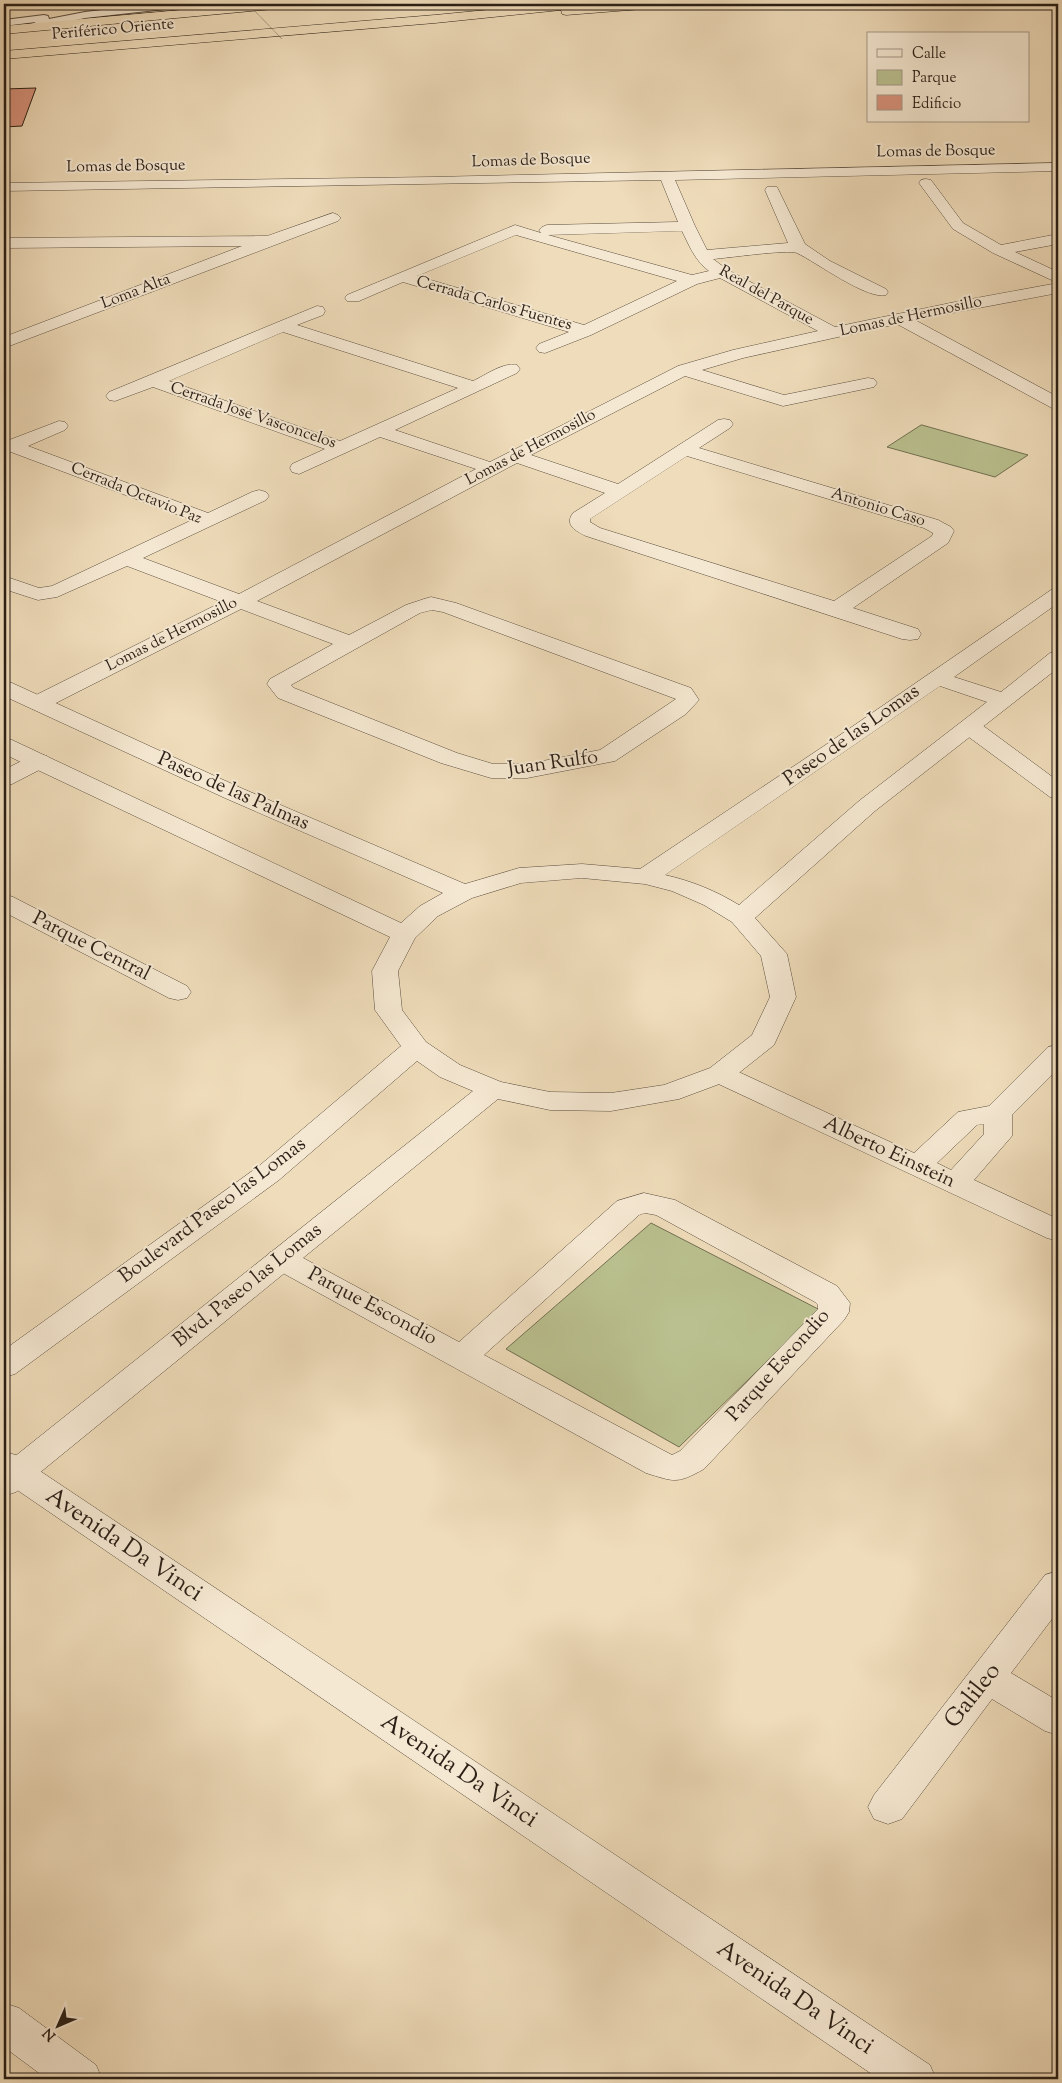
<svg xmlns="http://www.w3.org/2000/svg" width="1062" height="2083" font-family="'Sorts Mill Goudy',serif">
<rect width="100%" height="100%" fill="#efdcba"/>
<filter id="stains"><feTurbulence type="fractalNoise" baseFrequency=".004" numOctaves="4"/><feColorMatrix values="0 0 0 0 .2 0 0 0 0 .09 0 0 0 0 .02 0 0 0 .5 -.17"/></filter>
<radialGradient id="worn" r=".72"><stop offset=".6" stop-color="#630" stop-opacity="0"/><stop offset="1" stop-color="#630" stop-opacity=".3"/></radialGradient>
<path fill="#bac08f" stroke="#727052" d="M921,425H922L1028,455L995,477L887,447Z
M651,1223L820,1310L679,1447L506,1349Z"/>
<path fill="#d8927b" stroke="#2a1f16" d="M36,88L22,126L4,127V89Z"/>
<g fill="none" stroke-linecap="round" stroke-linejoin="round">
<defs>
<path id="service" d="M152,4H188L183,7L85,18L27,31L22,28L36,22L4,26V20L44,15L48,16L49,19L85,12Z"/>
<path id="minor" d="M1058,163V171L675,180L695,226L707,250L788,243L765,190L767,187H777L805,244L830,261L886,289L888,292L886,295C867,300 816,262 797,253C789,249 727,258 713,259L728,270L835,327L960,301L1058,283V293L915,320L1058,397V409L1052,408L897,324L743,358L702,370L784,395L868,378L874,379L877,383L874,387L783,406L685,376L531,455L618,484L718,420L724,419L730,420L733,424L730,428L699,448L938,520L951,527L954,531L948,543L853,608L918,629L921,634L918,639L910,640L902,639L586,536C576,531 564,525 573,513L605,493L517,463L257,601L349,635L406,605L424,599L431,597L456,603L691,688L699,700L686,714L615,761L527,778H491L441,763L278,698L267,684L270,679L333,644L241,609L46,708L38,710L30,708L27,703L30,698L222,602L127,566L57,597L38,600L4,589V576L39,588L52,586L192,520L11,452L4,454V442L59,421L65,422L68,426L65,430L28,446L208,513L252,492L259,490L266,492L269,496L266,500L143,558L239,594L476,469L380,437L299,474L292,472L290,468L292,464L325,449L153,387L115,401L109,400L106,396L109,392L317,306L323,307L325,311L323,315L297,325L473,381C486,375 503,362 517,365L520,369L517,373L395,430L490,462L678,366L733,350L818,331L720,278L697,284L591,335L545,353L539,352L536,348L539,344L569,332L403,282L359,301H347L345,298L347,295L515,225L541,233L539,230L542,227L547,225L678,222L661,180L4,191V183L433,177ZM682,231C689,245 695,261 709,271L692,275L548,235ZM516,235L677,281L584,325L417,276ZM283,332L458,388L340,441L169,381ZM687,456L924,528L933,533L932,536L834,601L600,528L590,522V519ZM432,610L443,612L676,699L600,750L527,764H493L457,753L294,688L291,685L420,613Z
M926,179L931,180L963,223L1001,245L1058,234V244L1015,252L1058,272V283L993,253L953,229L919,183L921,180Z
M333,213L338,215L341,218L338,221L4,348V337L242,246L4,248V238L267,236Z
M970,720L978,722L1058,781V799L1050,797L962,732L959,727L962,722Z
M39,754L47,756L51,761L47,766L12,784L4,786V770L31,756Z
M4,894L13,897L187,986L191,992L187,998L178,1000L169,998L4,912Z
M1058,1045V1069L1012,1115V1136L974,1180L1058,1219V1241L1047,1238L710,1080L706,1074L710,1068L720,1065L730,1068L914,1153L958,1112L989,1106L1048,1047ZM984,1124V1134L951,1170L937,1163L977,1125Z
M644,1193L675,1200L837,1286L850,1303L849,1312L844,1320L704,1469C677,1484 675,1482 646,1473L270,1266L266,1259L270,1252L281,1249L292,1252L459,1342L617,1201ZM645,1213L656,1215L815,1302L818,1305V1309L680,1451L672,1455L484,1355L639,1215Z
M4,1452L16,1455L930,2065L936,2079H879L4,1481Z
M1058,1571V1611L1011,1673L1058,1701V1735L1045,1731L992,1699L902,1819L888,1824L874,1819L868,1807L874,1795L1045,1575Z
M4,2003L19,2008L96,2065L102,2079H47L4,2047Z"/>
<path id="tertiary" d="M1058,588V603L954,677L1001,692L1050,653L1058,651V668L875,811L755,918L787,954L796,997L774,1045L730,1080L679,1099L611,1111L550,1110L498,1099L16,1492L4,1496V1465L473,1091L440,1077L417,1061L279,1180L15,1374L4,1377V1350L259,1166L401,1046L375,1010L372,971L390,937L4,754V738L12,740L401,923L420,906L443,893L225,798L4,696V681L12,683L241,788L465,884L519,868L582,864L640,869L827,744L1051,590ZM940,686L987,702L859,801L739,905C716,891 692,881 665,875ZM582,878L645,884L672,891L704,905L732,922L761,956L770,997L752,1035L710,1068L664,1085L611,1093L550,1092L501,1082L460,1065L426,1042L402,1010L398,971L415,938L438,916L472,898L521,883Z"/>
<path id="trunk" d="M248,4H290L284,8L4,34V26Z
M550,4H589L588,6L661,4L655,8L566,15L562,14L561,10L435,23L4,59V51L435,15Z"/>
</defs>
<use href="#service" stroke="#5b4e3f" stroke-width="2"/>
<use href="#minor" stroke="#5b4e3f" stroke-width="1"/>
<use href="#tertiary" stroke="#5b4e3f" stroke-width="1"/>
<use href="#trunk" stroke="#2a1f16" stroke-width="1"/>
<use href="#service" fill="#f5e8d2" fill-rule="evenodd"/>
<use href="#minor" fill="#f5e8d2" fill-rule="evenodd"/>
<use href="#tertiary" fill="#f5e8d2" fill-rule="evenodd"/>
<use href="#trunk" fill="#efdcba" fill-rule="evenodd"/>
<path stroke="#2a1f16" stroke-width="1" stroke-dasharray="0.5 1" stroke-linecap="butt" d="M248,4L282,39"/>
</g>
<g text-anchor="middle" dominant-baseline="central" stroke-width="4" stroke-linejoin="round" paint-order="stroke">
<g font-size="16" fill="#2a1f16" stroke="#f5e8d2">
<text transform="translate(113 30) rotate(-5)">Periférico Oriente</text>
<text transform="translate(936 152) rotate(-1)">Lomas de Bosque</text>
<text transform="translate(531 161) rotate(-2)">Lomas de Bosque</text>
<text transform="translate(126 167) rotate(-1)">Lomas de Bosque</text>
<text transform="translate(136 292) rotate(-21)">Loma Alta</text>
<text transform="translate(766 296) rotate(29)">Real del Parque</text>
<text transform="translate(494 304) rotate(16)">Cerrada Carlos Fuentes</text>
<text transform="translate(911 317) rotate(-12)">Lomas de Hermosillo</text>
<text transform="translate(253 416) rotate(19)">Cerrada José Vasconcelos</text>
<text transform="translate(531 448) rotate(-28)">Lomas de Hermosillo</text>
<text transform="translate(136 494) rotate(22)">Cerrada Octavio Paz</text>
<text transform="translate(878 508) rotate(17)">Antonio Caso</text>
<text transform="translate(172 635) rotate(-27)">Lomas de Hermosillo</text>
</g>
<g font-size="20" fill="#2a1f16" stroke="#f5e8d2">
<text transform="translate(852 736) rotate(-35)">Paseo de las Lomas</text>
<text transform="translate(553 764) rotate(-8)">Juan Rulfo</text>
<text transform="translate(233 792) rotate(24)">Paseo de las Palmas</text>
<text transform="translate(91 947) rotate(27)">Parque Central</text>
<text transform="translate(889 1153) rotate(25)">Alberto Einstein</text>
<text transform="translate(213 1211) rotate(-37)">Boulevard Paseo las Lomas</text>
<text transform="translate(248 1286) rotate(-39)">Blvd. Paseo las Lomas</text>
<text transform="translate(372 1307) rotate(28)">Parque Escondio</text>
<text transform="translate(779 1366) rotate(-48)">Parque Escondio</text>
</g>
<g font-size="24" fill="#2a1f16" stroke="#f5e8d2">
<text transform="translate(124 1545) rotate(34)">Avenida Da Vinci</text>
<text transform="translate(973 1696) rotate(-52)">Galileo</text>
<text transform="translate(459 1771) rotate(34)">Avenida Da Vinci</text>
<text transform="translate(795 1998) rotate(34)">Avenida Da Vinci</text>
</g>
</g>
<rect width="1062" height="2083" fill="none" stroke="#efdcba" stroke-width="20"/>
<rect x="5" y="5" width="1052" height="2073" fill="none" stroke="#2a1f16" stroke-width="2.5"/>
<rect x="10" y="10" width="1042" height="2063" fill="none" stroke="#2a1f16"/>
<rect x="867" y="32" width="162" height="90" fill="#f5e8d2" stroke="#a49887"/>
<rect x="877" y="49" width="25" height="8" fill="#f5e8d2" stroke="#a49887"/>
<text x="912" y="58" font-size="15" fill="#2a1f16">Calle</text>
<rect x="877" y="70" width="25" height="15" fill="#bac08f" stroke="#a49887"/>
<text x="912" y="82" font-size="15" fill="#2a1f16">Parque</text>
<rect x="877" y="95" width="25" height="15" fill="#d8927b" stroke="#a49887"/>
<text x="912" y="108" font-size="15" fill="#2a1f16">Edificio</text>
<g transform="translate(58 2026) rotate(225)" stroke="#f5e8d2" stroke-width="4" paint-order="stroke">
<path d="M0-4L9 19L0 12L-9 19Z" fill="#2a1f16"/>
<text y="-8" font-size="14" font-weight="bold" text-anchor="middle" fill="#2a1f16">N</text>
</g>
<rect width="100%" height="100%" filter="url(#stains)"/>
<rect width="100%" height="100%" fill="url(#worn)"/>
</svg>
